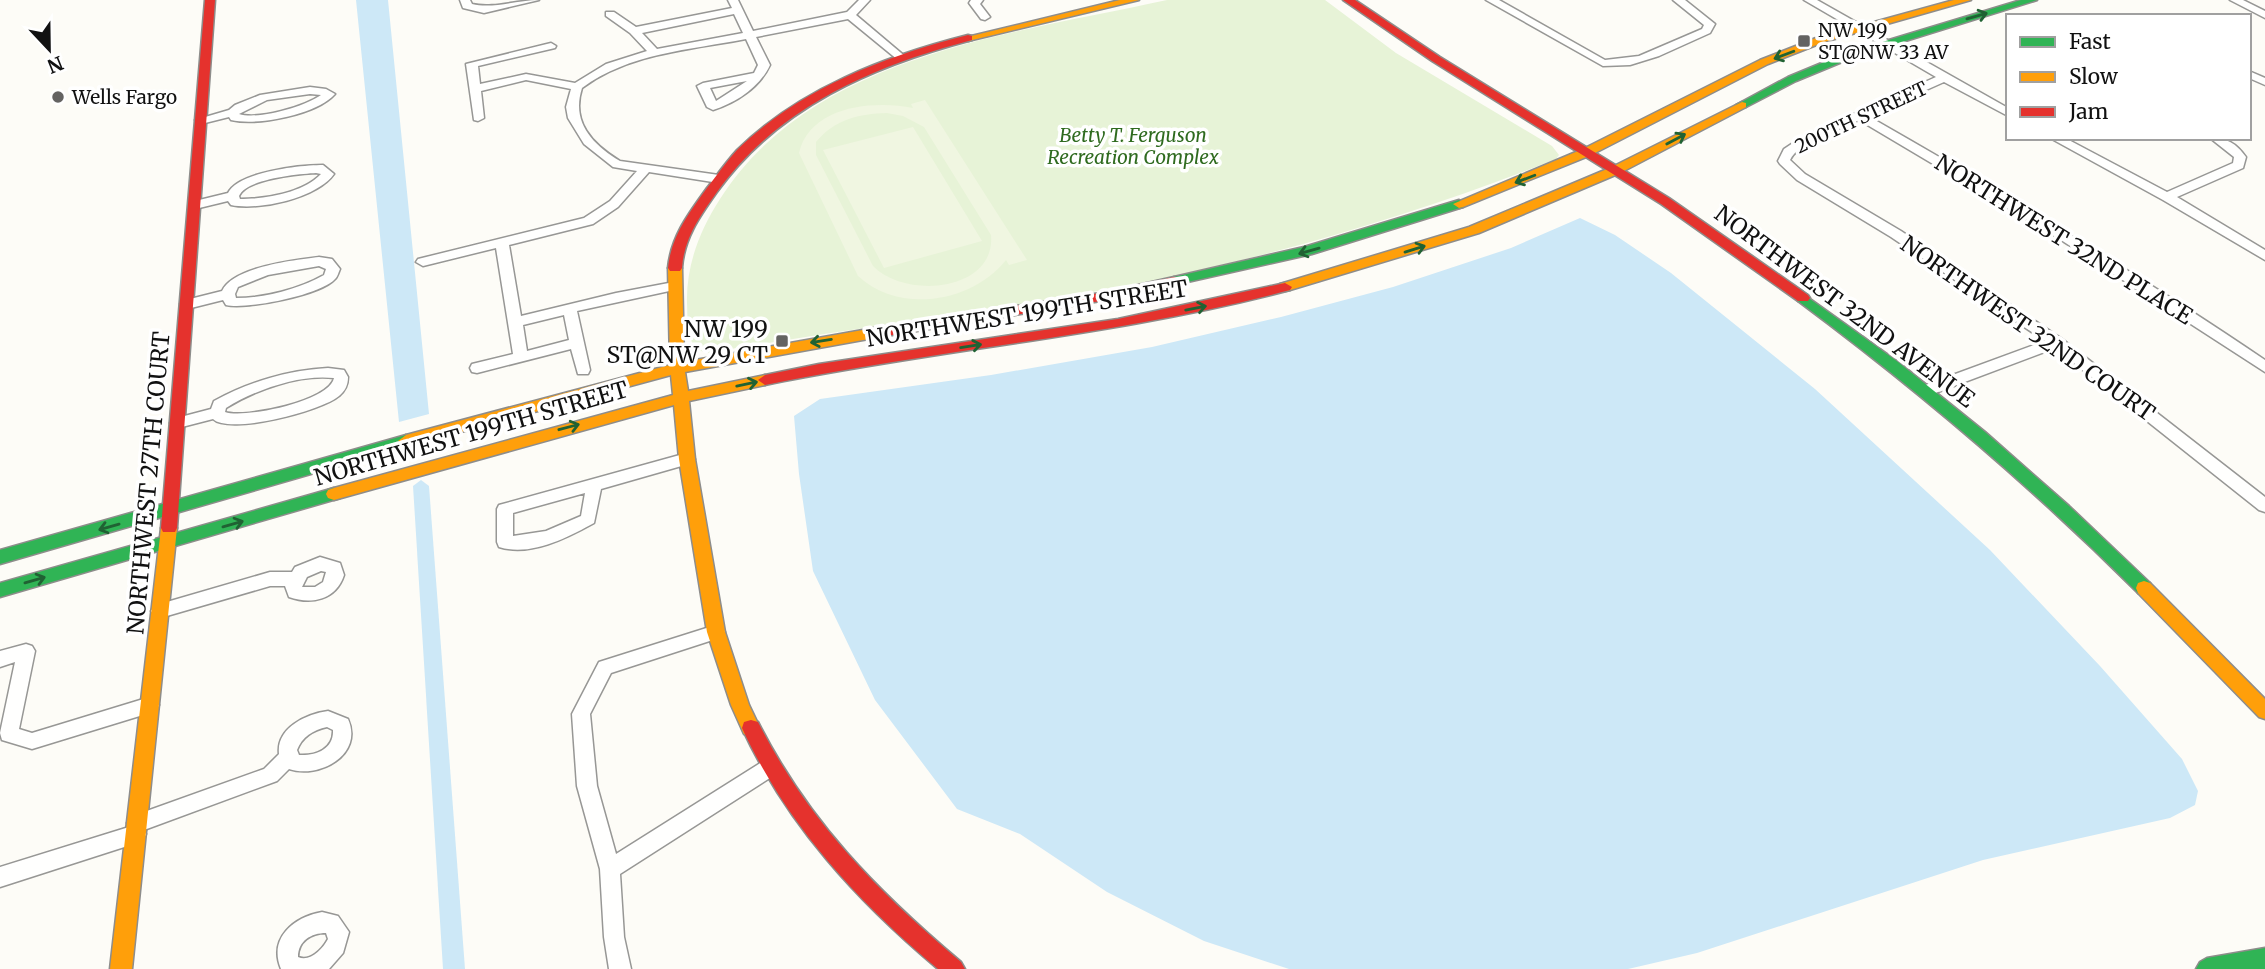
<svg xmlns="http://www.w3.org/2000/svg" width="2265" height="969" font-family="Merriweather,serif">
<rect width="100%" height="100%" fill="#fdfcf7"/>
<path fill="#e7f3d7" d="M1167,0H1325L1396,53L1552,146L1559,155L1556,159C1427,210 1295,250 1160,279C1011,310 859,326 709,353C685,351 688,323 687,303C686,265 700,230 720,199C812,54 1013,34 1167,0Z"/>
<path fill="#f0f6e1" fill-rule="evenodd" d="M925,100L1027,260L1009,265L1006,260C973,302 900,315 858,276L799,153C810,106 873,100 913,108L911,104ZM887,113L903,116L924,127L991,235C996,291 906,300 873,266L816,155V142C835,119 859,114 887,113Z
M913,127L982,241L884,268L823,150Z"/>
<path fill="#cde8f7" d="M356,0H388L429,414L399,422Z
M1580,218L1615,235L1671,273L1815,389L1990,550L2100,666L2182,759L2198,791L2195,805L2170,818L1983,860L1697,953L1628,969H1289L1204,941L1107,892L1020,834L957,809L875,700L813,571L799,474L794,416L820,399L991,375L1152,347L1281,317L1393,287L1511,248Z"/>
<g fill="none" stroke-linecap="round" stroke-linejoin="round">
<path fill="#cde8f7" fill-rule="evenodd" d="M421,480L429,486L465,969H443L413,486Z"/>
<defs>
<path id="street" d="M460,0H470L472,4C493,9 517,0 539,0L484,13L463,8Z
M728,0H738L753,31L847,12L859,0H870L856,15L907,58L898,60L848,19L756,37L770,65C760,87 736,103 713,110L707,107L697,86L703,83L754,73L758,65L746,39C690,50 629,53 582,88C571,122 592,144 620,161L719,175L725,179L719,183L649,172L618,207L593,224L509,245L521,316L616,293L674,282L681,286L674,290L577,311L590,370L588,374H578L571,349L477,373L472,372L470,368L472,364L513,354L496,248L423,266L416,262L418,259L584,218L610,201L637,171L613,167L584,144L568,118L566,107L571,89L526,80L481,91L484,118L478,121L474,120L466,64L551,43L556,46L555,48L478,66L480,84L526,74L575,83L606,64L647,51L630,33L606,16V12H614L636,27L732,8ZM734,14L743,33L657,49L642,33ZM747,81L716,101L710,88ZM564,315L569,340L527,351L523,325Z
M983,0L980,4L990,17L985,20L981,19L969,3L971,0Z
M1486,0H1499L1605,60L1639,56L1702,29L1704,25L1673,0H1685L1715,24L1710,33L1659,56L1630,65L1603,66Z
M1804,0H1817L2008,108V116L1944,82L1868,116C2003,193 2137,273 2265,360V372L2061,240L1859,120C1841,129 1798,142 1790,160L1805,174L1901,231L2062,339L2265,497V512L2259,510L2055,348L1930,395H1920L1918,391L1920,387L2045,341L1891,237L1797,180L1780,164L1778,161L1784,149L1802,137L1936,77Z
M2230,0H2243L2265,11V18Z
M2249,71L2265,78V85L2249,78Z
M310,87L326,89L335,94C316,115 258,126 231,120L229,117L201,124L195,120L229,110L235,105L260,95ZM310,94L321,95C304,107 258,120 239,114L267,100Z
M2050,138H2065L2167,192L2233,163L2234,157L2210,138C2227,138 2236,143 2246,157L2243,168L2177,197L2265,250V260L2163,200Z
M323,165L334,174C317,198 259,211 231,205L228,201L195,209L189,205L191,202L228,193C238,172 300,165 323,165ZM316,173L321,174C303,193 265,199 240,199L239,196C246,179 298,174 316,173Z
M319,257L332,259L340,269C339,271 337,278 335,279C321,295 246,310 226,305L223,300L187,309L180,304L182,301L222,291C233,267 294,260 319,257ZM319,266L326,269L324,275C299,289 265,298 236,298L235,294L238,287L268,275Z
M328,368L344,370L348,377C348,385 345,391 339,396C322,411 229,435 213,419L178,428L170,423L173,419L211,409L214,401C248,382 289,370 328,368ZM334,378C330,401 244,419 225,412L226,408C255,390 299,374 334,378Z
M687,453L695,459L692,463L601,489L594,523C567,538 530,557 499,547L497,542V509L499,505ZM585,493L581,516L546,531L513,536V513Z
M320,557L340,563L344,575C336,600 311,605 289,597L285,586H270L160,618L154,616L151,611L154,606L160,604L270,572H292L295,567ZM321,571L326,572L323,582L315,587H302L307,577Z
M716,625L722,627L725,632L722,637L611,673L590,714L597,786L616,854L762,762L769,759L776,762L778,768L776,774L620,874L624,937L631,969H609L604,937L600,869L577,786L572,714L599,662Z
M26,644L32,646L35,651L19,729L32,733L150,697L156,699L159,705L156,711L32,749L2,740L0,733L15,662L0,667V651Z
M328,711L348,719C364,755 319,779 289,769L277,781L144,830L146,834L143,841L0,887V867L129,827L127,823L130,817L264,769L279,754C276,728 306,714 328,711ZM327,727L333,730C334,749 316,756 299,755L297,750C302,737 313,730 327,727Z
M322,912L338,916L349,932L343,953L329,969H281C268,938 294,917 322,912ZM326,933L328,939C322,950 310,962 298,957C298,941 311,933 326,933Z"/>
<path id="fast" d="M2021,0H2037L1854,57L1796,81L1746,107L1736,105L1788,77L1846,53Z
M1459,200L1465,204L1463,207L1312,254L1174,285L1167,281L1174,277L1304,247Z
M1803,294L1898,362L1985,432L2069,506L2150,583L2152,588L2150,593L2144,595L2138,593C2032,487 1919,391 1798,301L1796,298L1798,295Z
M406,435L414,441L411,445L0,564V550Z
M334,488L340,490L342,494L340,498L0,597V583Z
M2265,948V969H2196L2200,962L2207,958Z"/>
<path id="slow" d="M1120,0H1139L968,41L963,38Z
M1954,0H1971L1824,42L1768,64L1591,155L1463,207L1459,208L1453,204L1583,149L1760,60L1816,38Z
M1742,102L1746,103V107L1620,173L1479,233L1290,290L1285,291L1278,287L1280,284L1469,227L1612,167Z
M675,264L682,268L684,362L874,328L881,333L874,338L685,372L688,391L765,375L772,380L765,385L689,401L695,459L725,632L749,705L760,728L758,734L751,736L744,734L731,705L707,632L679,459L674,405L334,500L328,498L326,494L328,490L334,488L673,395L671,375L406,447L398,441L406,435L670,365L668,268Z
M169,522L175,524L177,528L132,969H110L161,528L163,524Z
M2144,581L2150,583L2265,699V719L2259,717L2138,593L2136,588L2138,583Z"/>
<path id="jam" d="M205,0H215L177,528L175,532H163L161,528Z
M1343,0H1355L1440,57L1669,198L1808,295L1810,298L1808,301H1798L1661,204L1432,61Z
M968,35L972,36V40C873,66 778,107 717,192C700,216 684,238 682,268L680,271H670L668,268C671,236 689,213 707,188C717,175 726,162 737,150C799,89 885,56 968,35Z
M1174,277L1179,278L1181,281L1179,284L1107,300L874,338L867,333L874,328L1107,292Z
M1285,283L1292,287L1290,290C1117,336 939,349 765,385L758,380L765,375L819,364L1118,319Z
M751,720L758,722C808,821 877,891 961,962L965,969H938C857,901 787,825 742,728L744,722Z"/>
</defs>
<use href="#street" stroke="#979795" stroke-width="3"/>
<use href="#fast" stroke="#8e8d8b" stroke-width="3"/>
<use href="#slow" stroke="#8e8d8b" stroke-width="3"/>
<use href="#jam" stroke="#8e8d8b" stroke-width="3"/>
<use href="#street" fill="#fffffe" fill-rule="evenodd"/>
<use href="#fast" fill="#30b455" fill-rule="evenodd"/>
<use href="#slow" fill="#ff9f0a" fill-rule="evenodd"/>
<use href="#jam" fill="#e5322d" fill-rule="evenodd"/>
</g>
<defs><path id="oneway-shaft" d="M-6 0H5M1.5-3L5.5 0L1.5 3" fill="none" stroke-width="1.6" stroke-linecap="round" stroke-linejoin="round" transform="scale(1.75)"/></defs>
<g stroke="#206233">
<use href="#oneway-shaft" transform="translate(1977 16) rotate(-16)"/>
<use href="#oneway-shaft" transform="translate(1784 55) rotate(159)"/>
<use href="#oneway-shaft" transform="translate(1676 139) rotate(-28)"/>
<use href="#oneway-shaft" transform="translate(1525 179) rotate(159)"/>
<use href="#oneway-shaft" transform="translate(1415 249) rotate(-17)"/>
<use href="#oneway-shaft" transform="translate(1309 251) rotate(164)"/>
<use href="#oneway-shaft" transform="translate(1196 308) rotate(-11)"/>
<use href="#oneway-shaft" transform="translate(821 341) rotate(171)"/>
<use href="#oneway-shaft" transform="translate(971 346) rotate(-9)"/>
<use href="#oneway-shaft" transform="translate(747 384) rotate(-12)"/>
<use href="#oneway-shaft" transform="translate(569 427) rotate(-15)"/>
<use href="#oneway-shaft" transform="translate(233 524) rotate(-16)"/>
<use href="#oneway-shaft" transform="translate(109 527) rotate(164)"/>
<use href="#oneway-shaft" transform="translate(35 580) rotate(-16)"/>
</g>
<g fill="#646362" stroke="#fff" stroke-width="2.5">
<rect x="1797" y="34" width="14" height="14" rx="3.5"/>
<circle cx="58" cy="97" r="7"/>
<rect x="775" y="334" width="14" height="14" rx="3.5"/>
</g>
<g text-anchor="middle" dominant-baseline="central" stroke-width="7" stroke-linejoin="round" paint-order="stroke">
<g font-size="19" fill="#111" stroke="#fff" text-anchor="start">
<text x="1818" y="30">NW 199<tspan x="1818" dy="22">ST@NW 33 AV</tspan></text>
<text x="72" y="97">Wells Fargo</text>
</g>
<g font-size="19" fill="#111" stroke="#fff">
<text transform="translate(1861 117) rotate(-25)">200TH STREET</text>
</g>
<g font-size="19" font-style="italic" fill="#2f6b1f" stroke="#fff">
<text x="1133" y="135">Betty T. Ferguson<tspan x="1133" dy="22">Recreation Complex</tspan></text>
</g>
<g font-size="23" fill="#111" stroke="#fff">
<text transform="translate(2064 239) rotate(32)">NORTHWEST 32ND PLACE</text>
<text transform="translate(1845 306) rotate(37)">NORTHWEST 32ND AVENUE</text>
<text transform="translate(1027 313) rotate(-9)">NORTHWEST 199TH STREET</text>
<text transform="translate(2028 328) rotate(35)">NORTHWEST 32ND COURT</text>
<text transform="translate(471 433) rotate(-16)">NORTHWEST 199TH STREET</text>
<text transform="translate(148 483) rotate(-85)">NORTHWEST 27TH COURT</text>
</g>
<g font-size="23" fill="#111" stroke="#fff" text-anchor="end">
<text x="768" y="328">NW 199<tspan x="768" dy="26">ST@NW 29 CT</tspan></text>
</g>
</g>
<rect x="2006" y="14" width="245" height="126" fill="#ffffff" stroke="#a0a0a0" stroke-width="2"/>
<rect x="2020" y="37" width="35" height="10" fill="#30b455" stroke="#a0a0a0" stroke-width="2"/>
<text x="2069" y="49" font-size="21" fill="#111111">Fast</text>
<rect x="2020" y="72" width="35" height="10" fill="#ff9f0a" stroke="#a0a0a0" stroke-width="2"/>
<text x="2069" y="84" font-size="21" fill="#111111">Slow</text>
<rect x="2020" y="107" width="35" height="10" fill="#e5322d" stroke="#a0a0a0" stroke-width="2"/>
<text x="2069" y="119" font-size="21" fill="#111111">Jam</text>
<g transform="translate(49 49) rotate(158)" stroke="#ffffff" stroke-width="5" paint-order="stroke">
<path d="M0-5L12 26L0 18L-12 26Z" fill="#111111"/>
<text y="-10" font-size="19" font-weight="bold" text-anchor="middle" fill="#111111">N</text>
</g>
</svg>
